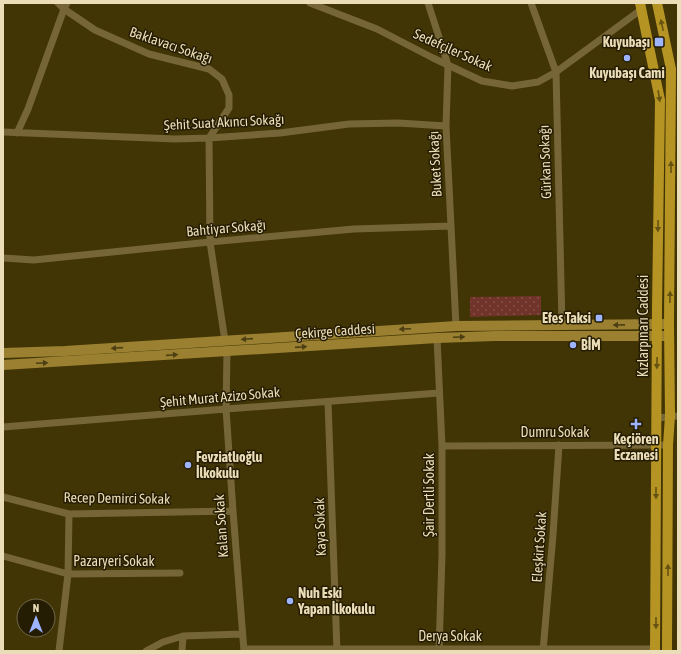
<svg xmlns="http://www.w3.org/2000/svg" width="681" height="654" font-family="'Asap Condensed',sans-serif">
<defs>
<pattern id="grass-dots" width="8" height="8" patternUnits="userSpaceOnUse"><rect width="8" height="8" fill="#71342a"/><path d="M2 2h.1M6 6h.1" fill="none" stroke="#855147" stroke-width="1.8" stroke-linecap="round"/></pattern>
</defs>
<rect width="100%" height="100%" fill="#413405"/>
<path fill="url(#grass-dots)" d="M541,296V315L470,317V297Z"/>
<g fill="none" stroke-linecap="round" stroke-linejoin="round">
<path stroke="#766637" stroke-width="7" d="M58,3L64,9L95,30L149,54L209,69L222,79L229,95V108L209,138L210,242L225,341
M310,3L377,29L433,58L482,81L512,86L538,82L556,72L642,9
M428,3L448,65L446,126L456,326
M531,3L556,72L562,325
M3,132L175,139L209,138L280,133L349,124L398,123L446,126
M17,133L28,109L64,9L67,3
M3,258L34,260L210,242L354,229L451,226
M437,338L442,446V555L439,651
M227,352L226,409L233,511L244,651
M328,402L337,651
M657,418L678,416
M3,427L226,409L439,393
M442,446L668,445
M3,497L69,514L233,511
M3,556L68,574L180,573
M244,649H655
M59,651L68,574L69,514
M146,651L163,642L183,636L242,634
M182,651L183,636
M543,651L553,535L559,445"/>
<path stroke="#9a8030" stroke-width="10" d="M3,353L65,351L456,326L669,324
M3,365L437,338L495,336H669"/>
<path stroke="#b69423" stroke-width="10" d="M640,3L660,100L657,309L655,651
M657,3L671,69L669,324L670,416L668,445L667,651"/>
</g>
<defs><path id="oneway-solid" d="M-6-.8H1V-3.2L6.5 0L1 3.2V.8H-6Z"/></defs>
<g fill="#665211">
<use href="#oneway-solid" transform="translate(662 25) rotate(-102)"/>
<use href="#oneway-solid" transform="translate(659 96) rotate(81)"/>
<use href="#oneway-solid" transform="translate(671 167) rotate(-90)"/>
<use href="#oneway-solid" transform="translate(658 226) rotate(91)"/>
<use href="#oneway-solid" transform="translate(670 297) rotate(-89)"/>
<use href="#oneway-solid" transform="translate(657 363) rotate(91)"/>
<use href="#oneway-solid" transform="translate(656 493) rotate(90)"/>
<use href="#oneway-solid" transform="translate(668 570) rotate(-90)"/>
<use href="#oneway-solid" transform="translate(656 623) rotate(90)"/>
</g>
<g fill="#4d3f13">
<use href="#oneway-solid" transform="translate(619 325) rotate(179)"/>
<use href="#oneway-solid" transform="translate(405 329) rotate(177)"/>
<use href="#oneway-solid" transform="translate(459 337) rotate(-2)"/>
<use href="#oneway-solid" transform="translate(247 339) rotate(176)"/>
<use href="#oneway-solid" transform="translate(301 347) rotate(-4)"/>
<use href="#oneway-solid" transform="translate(117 348) rotate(176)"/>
<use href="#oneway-solid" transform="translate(172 355) rotate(-4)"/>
<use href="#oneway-solid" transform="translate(42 363) rotate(-3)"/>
</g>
<g fill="#9eb4fd" stroke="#241c03" stroke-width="1.5">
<rect x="654" y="37" width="10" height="10" rx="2"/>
<circle cx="627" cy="58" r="4"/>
<rect x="595" y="314" width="8" height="8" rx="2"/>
<circle cx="573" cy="345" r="4"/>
<path d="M634 418h4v4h4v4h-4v4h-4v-4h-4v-4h4z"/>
<circle cx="188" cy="465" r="4"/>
<circle cx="290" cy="601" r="4"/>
</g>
<g text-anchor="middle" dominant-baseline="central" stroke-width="3" stroke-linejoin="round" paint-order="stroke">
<g font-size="14" font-weight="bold" fill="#ebddb7" stroke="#241c03" text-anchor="start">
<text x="650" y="42" text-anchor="end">Kuyubaşı</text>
<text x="627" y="73" text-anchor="middle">Kuyubaşı Cami</text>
<text x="591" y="318" text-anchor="end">Efes Taksi</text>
<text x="581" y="345">BİM</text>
<text x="636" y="439" text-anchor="middle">Keçiören<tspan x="636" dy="16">Eczanesi</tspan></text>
<text x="196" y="457">Fevziatlıoğlu<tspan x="196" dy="16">İlkokulu</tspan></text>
<text x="298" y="593">Nuh Eski<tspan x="298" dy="16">Yapan İlkokulu</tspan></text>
</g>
<g font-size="14" fill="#ebddb7" stroke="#241c03">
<text transform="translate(171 45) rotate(19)">Baklavacı Sokağı</text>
<text transform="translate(453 50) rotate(24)">Sedefçiler Sokak</text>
<text transform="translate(224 122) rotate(-3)">Şehit Suat Akıncı Sokağı</text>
<text transform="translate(545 162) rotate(-92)">Gürkan Sokağı</text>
<text transform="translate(435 164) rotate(-93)">Buket Sokağı</text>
<text transform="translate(226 228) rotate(-5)">Bahtiyar Sokağı</text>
<text transform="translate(643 326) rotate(-90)">Kızlarpınarı Caddesi</text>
<text transform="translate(335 331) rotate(-4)">Çekirge Caddesi</text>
<text transform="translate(220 397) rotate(-5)">Şehit Murat Azizo Sokak</text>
<text x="555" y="432">Dumru Sokak</text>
<text transform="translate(429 495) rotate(-90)">Şair Dertli Sokak</text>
<text transform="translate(117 498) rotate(1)">Recep Demirci Sokak</text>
<text transform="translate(221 526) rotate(-94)">Kalan Sokak</text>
<text transform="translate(320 527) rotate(-92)">Kaya Sokak</text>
<text transform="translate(539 547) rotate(-86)">Eleşkirt Sokak</text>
<text x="114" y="561">Pazaryeri Sokak</text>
<text x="450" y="636">Derya Sokak</text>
</g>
</g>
<rect width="681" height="654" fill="none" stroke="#ebddb7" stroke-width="8"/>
<g transform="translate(36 618)"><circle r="19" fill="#241c03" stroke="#74694b"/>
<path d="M0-3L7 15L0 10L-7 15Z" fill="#9eb4fd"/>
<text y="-6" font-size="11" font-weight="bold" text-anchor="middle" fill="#ebddb7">N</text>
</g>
</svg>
